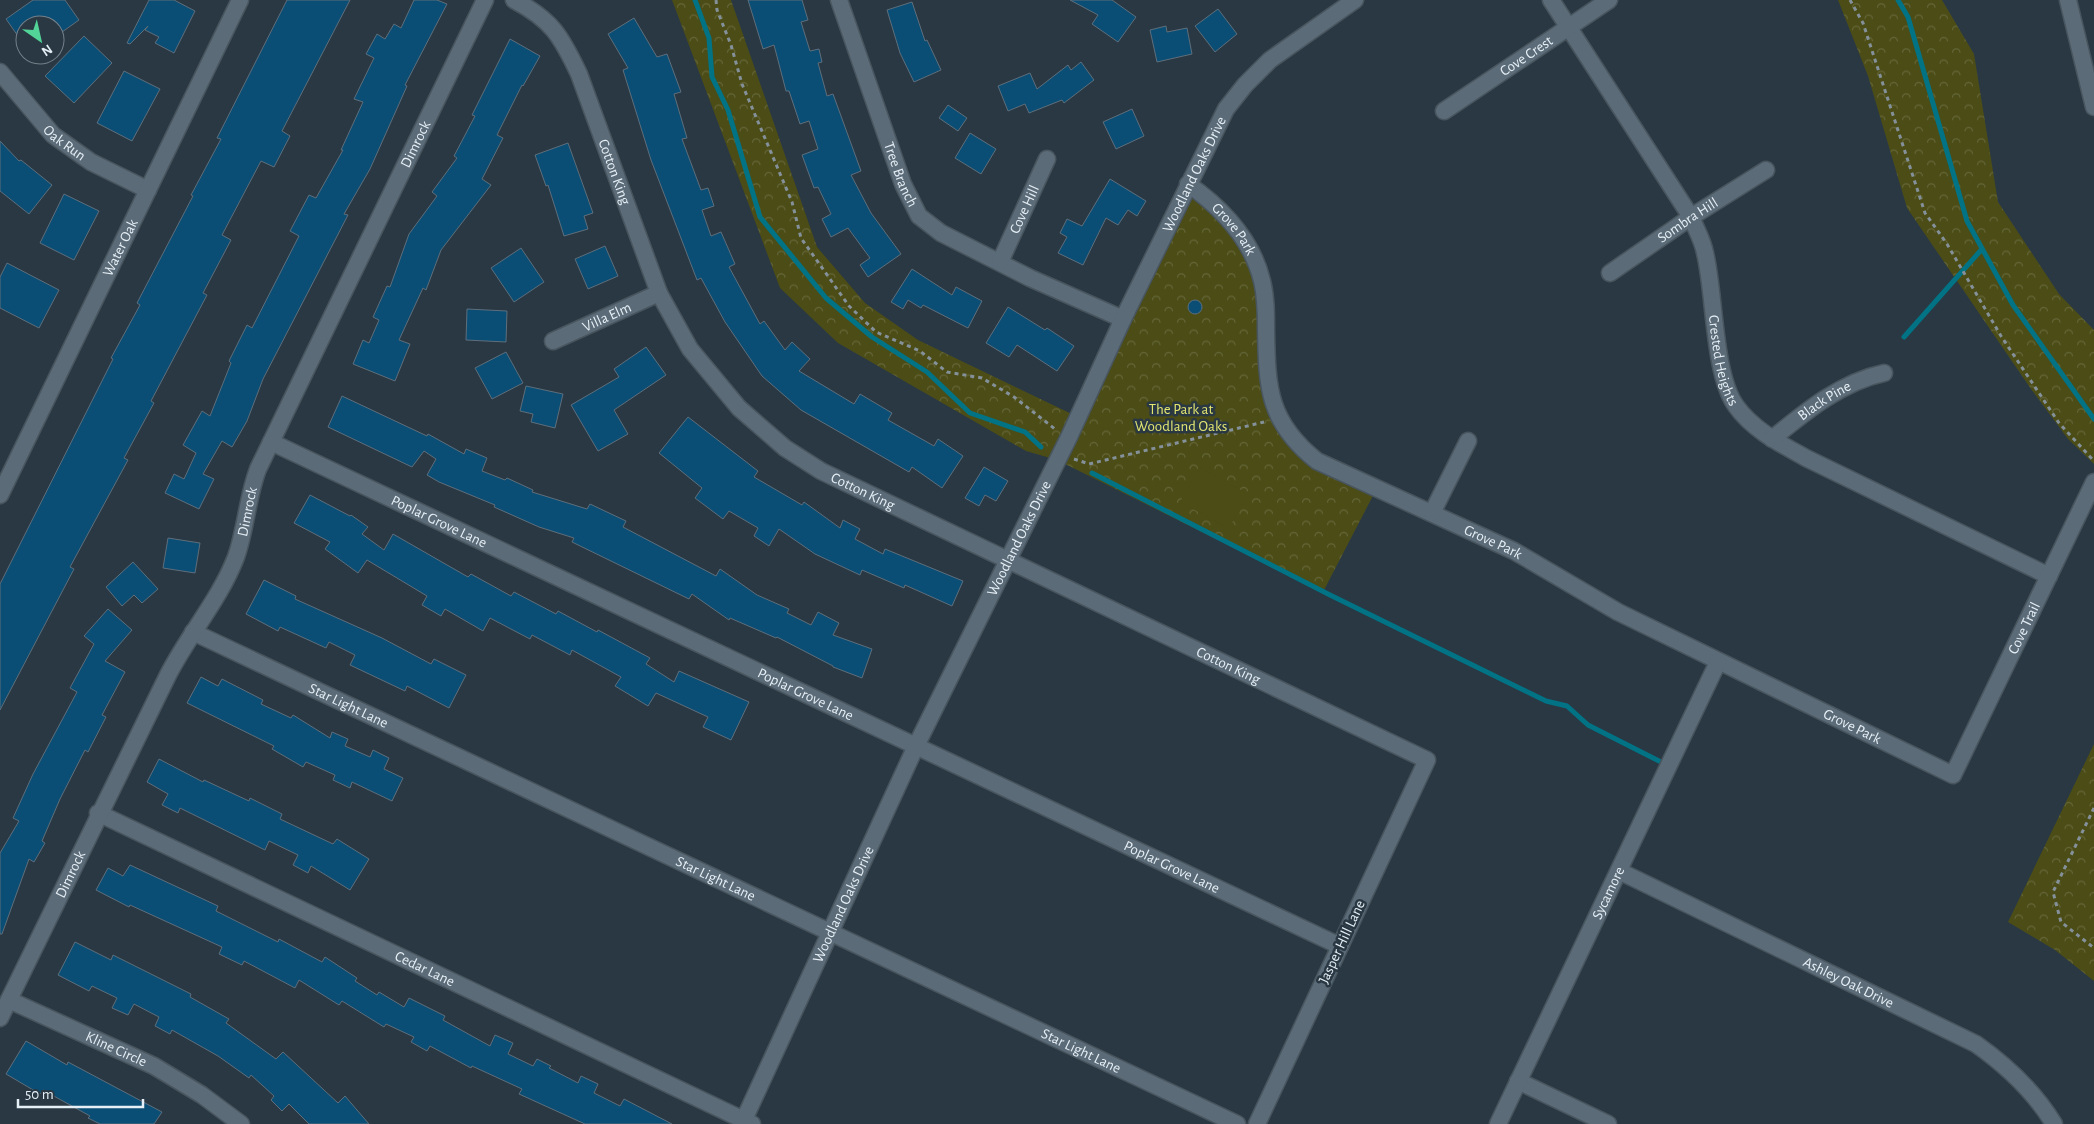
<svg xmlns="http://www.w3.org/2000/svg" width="2094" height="1124" font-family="'Alegreya Sans',sans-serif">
<defs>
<pattern id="park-crowns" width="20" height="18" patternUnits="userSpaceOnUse" patternTransform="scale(1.25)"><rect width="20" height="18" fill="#4b4c16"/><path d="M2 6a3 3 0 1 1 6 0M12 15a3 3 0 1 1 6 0" fill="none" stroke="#656638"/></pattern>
</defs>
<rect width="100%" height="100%" fill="#293843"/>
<path fill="url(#park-crowns)" d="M672,0H731L817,247L865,303L918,340L1078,417L1188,184L1253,254L1267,368L1299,447L1377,488L1323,592L1057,460L1026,451L838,343L780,288Z
M1838,0H1942L1974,54L1998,202L2059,294L2094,330V464L2068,439L2031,389L1907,208L1868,76Z
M2094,744V981L2055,950L2008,922Z"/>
<path fill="#4b4c16" d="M1199,467L1248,494L1229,528L1180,502Z"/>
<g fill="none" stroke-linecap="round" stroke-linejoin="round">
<path stroke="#017385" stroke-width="5" d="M695,0L709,38L712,77L728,110L760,217L826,298L872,337L927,372L970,413L1025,432L1041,447
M1898,0L1908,17L1967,221L2013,305L2094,419
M1904,337L1982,249
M1092,473L1330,595L1546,701L1567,706L1588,725L1659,761"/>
</g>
<path fill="#0b4e75" stroke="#5e6e7b" d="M33,0H65L79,20L55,37V25H25V46L6,19Z
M149,0H174L195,11L174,53L155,43L159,37L145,30L148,26L130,44L127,43Z
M287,0H350L282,131L290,136L274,167L261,161L222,235L231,240L203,293L207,295L151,401L154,403L124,458L128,460L70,567L74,569L0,710V584L113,359L111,358L140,305L137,303L193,196L191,195L221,139L217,138Z
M414,0H437L447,4L405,85L407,86L370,169L344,214L348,215L263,379L247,421L232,447L222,441L203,474L214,479L199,509L165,493L174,474L184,479L196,453L183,445L202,411L210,416L231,363L229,361L247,325L252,328L299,236L290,231L309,195L316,198L343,150H341L363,102L354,99L374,58L366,54L377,34L385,39L394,24L401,28Z
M748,0H802L808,20L801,22L810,51L819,49L822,62L818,63L827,96L833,94L861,171L851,175L871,213L901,254L868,277L860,265L870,258L848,228L831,237L822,219L831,214L818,187L814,188L802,155L818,149L809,121L800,124L789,91H786L774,45L763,49Z
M1070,0H1112L1136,17L1118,42L1092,24L1098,15Z
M912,2L925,41L927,40L941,70L914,82L900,53L887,10Z
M1218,9L1237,34L1215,52L1195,26Z
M634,18L657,57L667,54L681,92L674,94L687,138L682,139L701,190L708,188L714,206L702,210L711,236L721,232L735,264L729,267L760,324L764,321L785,350L792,342L810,359L799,371L854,404L860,394L892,413L888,420L934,446L938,439L963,456L942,488L912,467L909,472L801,410L762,376L725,322L701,278L697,280L651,160L623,70L628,68L608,34Z
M1166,26L1167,32L1187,28L1192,54L1157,62L1150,30Z
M84,36L112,63L74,103L45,76Z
M510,39L540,56L523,86L522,85L497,135L503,138L482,179L491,185L441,250L426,290L423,288L399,340L410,344L395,381L353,364L363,340L369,343L379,320L373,317L387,286L390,287L409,234L437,196L432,192L457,158L454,156L475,116L472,115Z
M1081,62L1094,80L1064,103L1062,100L1029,113L1025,104L1008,111L998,86L1030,73L1037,89L1068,65L1071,70Z
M124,71L160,89L132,141L97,123Z
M948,105L967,118L958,131L939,118Z
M1132,109L1144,136L1116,149L1103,122Z
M970,133L996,149L981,174L955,158Z
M0,141L19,161L21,160L52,185L29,214L0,191Z
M568,143L593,213L584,216L588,229L564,236L548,185L546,186L535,155Z
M1110,179L1146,201L1137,216L1128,210L1118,225L1106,218L1083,265L1058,253L1067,237L1060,233L1067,219L1082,226Z
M64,194L99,211L74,260L40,243Z
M605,246L618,276L588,289L575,259Z
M521,248L544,282L514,302L491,268Z
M7,263L59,290L39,328L0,308V277Z
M912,269L952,295L956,287L982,301L968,328L923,305L921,308L908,300L903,309L891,302Z
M1188 307a7 7 0 1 1 14 0a7 7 0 1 1-14 0Z
M1008,307L1045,330L1047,328L1074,346L1057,371L1017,345L1009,357L986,343Z
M467,309L507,311L506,342L466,340Z
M646,347L666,375L614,410L628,434L598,451L571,405L619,377L614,369Z
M506,352L523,383L492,399L475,368Z
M526,386L563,394L555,428L531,422L533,414L520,411Z
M342,396L427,436L428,434L464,454L466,449L487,458L482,471L505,480L507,478L533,490L532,492L587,509L590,504L626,521L623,527L716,576L720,569L757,595L789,609L787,613L811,625L818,612L839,623L833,635L872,649L862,678L833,667V666L777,637L776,638L730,618L729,620L692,594L689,599L572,542L574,538L539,527L494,507L495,505L439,482L427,475L436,459L424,451L412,467L328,427Z
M688,417L758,471L754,477L802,505L804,502L840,528L843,520L860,529L855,539L883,554L885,549L963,581L952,606L905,585L904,588L862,570L860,575L815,554L779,529L769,546L754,536L758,528L729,511L723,519L695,498L702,488L659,453Z
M984,467L1008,481L996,501L985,495L979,506L965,498Z
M310,495L350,516L351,515L368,527L362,534L384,550L393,534L468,577L471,574L511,596L514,592L556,614L558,611L597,632L598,630L650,658L646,664L674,682L679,671L749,702L731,740L703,727L708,717L656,693L648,706L615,686L621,677L572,650L570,655L532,635L530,639L490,618L483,631L445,609L441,616L422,605L427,596L367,560L358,573L325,549L330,542L294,523Z
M168,538L200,543L195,573L163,568Z
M133,562L158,589L142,603L134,595L122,606L106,587Z
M264,580L296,596L295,599L382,638L431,664L434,659L466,675L449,708L407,686L405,691L350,665L355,655L329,642L326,648L280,627L278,631L246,614Z
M108,609L132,630L105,661L125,672L102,715L106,717L88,752L85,750L60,799L42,841L45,843L34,862L29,859L2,934H0V853L19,821L13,818L33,774L77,692L70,688L94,644L84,636Z
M201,677L218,686L222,679L263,700L261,704L291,718L293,715L330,738L332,732L348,739L345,746L370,757L373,750L389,758L384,769L403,778L392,801L352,782L350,788L333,780L335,775L306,762L303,767L272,749L274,746L187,703Z
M159,759L203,782L204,780L249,801L250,798L282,814L280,819L333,844L337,839L369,859L350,890L311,866L308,873L293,865L298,855L269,841L265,850L180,808L178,813L162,805L168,794L147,782Z
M130,865L218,906L216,911L278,942L279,939L322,962L325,957L357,978L355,981L377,995L379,992L404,1007L409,998L445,1016L443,1020L490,1046L495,1035L513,1043L508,1054L533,1066L537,1059L551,1066L549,1068L578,1083L581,1076L598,1084L594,1093L620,1106L624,1099L672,1124H585L519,1094L522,1089L472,1066L471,1068L430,1046L427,1051L411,1042L414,1037L386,1024L384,1027L342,1001L339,1005L299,980L295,988L244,961L242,965L219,954L222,947L130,905L129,907L96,890L108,868L123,876Z
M75,942L111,960L113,955L191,994L190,997L229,1019L226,1023L276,1059L283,1052L338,1103L345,1096L369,1124H309L289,1104L282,1111L271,1100L274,1096L251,1075L249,1078L218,1056L172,1030L170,1034L155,1026L159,1017L134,1004L128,1015L112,1008L117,998L92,986L89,991L58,975Z
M26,1041L67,1065L68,1062L162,1112L154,1124H100L88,1118L90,1116L43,1090L40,1094L6,1074Z"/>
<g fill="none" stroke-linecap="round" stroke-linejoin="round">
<defs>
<g id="minor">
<path id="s1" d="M514,0C552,20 561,36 579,74L659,293L690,349L739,408L785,448L821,471L1427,760L1257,1124"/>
<path id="s2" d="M839,0L903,184L919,216L941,233L1030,278L1123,319"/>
<path id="s3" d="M1551,0L1691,217C1696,229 1703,241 1705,253C1715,293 1713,374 1736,406C1753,430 1781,444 1806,458L2049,576"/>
<path d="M2068,0L2094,107"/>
<path id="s4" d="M0,72L53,135L91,162L148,190"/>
<path id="s5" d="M1444,111L1609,0"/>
<path id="s6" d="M1188,184C1222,208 1252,239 1262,281C1266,297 1266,313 1266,330C1267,388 1268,422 1317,461L1514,551L1618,612L1953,775L2094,482"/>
<path id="s7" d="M1000,262L1047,159"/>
<path id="s8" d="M1610,273L1691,217L1766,170"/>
<path id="s9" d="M553,341L659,293"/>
<path id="s10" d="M1772,439C1805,412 1841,382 1884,373"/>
<path id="s11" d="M271,442L1340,946"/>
<path id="s12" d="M0,495L240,0"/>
<path d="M1432,513L1468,441"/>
<path id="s13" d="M193,632L1237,1124"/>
<path id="s14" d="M98,813L752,1124"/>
<path id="s15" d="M1619,871L1976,1044C2007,1066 2034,1091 2054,1124"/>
<path id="s16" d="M9,1000L154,1066L202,1095L241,1124"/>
<path id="s17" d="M0,1018C56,904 111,789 168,675C189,634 220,599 236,557C246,529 247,498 258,469L485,0"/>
<path d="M1518,1081L1608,1124"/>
<path id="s18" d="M742,1124L916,746L1069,437L1123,319L1226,109L1245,85L1270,60L1355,0"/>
<path id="s19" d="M1498,1124L1718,662"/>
</g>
</defs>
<use href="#minor" stroke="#48555e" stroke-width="19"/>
<path stroke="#85919a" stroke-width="3" stroke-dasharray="4 4" stroke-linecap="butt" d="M716,0L717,10L731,45L742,84L792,202L801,238L849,306L876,332L920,351L947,372L982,378L1014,397L1055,429
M1850,0L1863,23L1925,213L1947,244L2001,336L2059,423L2094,461
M1074,459L1089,464L1264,422
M2094,808L2053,892L2061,922L2094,948"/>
<use href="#minor" stroke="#5b6b78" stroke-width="16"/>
</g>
<g text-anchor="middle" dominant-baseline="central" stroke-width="5" stroke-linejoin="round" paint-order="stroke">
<g font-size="15" fill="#e6eff6" stroke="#293843">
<text stroke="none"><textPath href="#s5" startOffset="99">Cove Crest</textPath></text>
<text stroke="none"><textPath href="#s4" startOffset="96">Oak Run</textPath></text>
<text stroke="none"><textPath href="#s17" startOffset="970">Dimrock</textPath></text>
<text stroke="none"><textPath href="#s1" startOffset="205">Cotton King</textPath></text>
<text stroke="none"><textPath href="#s2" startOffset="185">Tree Branch</textPath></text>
<text stroke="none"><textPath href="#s18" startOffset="1052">Woodland Oaks Drive</textPath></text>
<text stroke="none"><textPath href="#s7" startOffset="58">Cove Hill</textPath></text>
<text stroke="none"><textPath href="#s8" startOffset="94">Sombra Hill</textPath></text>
<text stroke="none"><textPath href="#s6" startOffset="65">Grove Park</textPath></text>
<text stroke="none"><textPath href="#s12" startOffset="275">Water Oak</textPath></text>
<text stroke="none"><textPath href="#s9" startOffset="59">Villa Elm</textPath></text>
<text stroke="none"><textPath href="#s3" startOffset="406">Crested Heights</textPath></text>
<text stroke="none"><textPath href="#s10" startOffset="65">Black Pine</textPath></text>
<text stroke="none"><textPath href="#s1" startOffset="625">Cotton King</textPath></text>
<text stroke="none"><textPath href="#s17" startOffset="565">Dimrock</textPath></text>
<text stroke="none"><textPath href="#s11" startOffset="186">Poplar Grove Lane</textPath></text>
<text stroke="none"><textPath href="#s18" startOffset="648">Woodland Oaks Drive</textPath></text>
<text stroke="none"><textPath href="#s6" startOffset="515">Grove Park</textPath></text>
<text stroke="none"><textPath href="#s6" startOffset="1194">Cove Trail</textPath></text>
<text stroke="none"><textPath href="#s1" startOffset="1030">Cotton King</textPath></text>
<text stroke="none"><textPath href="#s11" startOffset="591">Poplar Grove Lane</textPath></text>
<text stroke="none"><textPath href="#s13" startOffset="172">Star Light Lane</textPath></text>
<text stroke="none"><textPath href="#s6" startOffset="919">Grove Park</textPath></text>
<text stroke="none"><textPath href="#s11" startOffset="996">Poplar Grove Lane</textPath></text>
<text stroke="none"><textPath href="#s17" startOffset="160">Dimrock</textPath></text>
<text stroke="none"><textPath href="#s13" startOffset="578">Star Light Lane</textPath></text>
<text stroke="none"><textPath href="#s19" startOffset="256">Sycamore</textPath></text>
<text stroke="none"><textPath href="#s18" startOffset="242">Woodland Oaks Drive</textPath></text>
<text transform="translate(1342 942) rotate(-65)">Jasper Hill Lane</text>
<text stroke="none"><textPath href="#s14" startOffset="362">Cedar Lane</textPath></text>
<text stroke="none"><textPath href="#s15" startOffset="255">Ashley Oak Drive</textPath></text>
<text stroke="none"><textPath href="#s16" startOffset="118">Kline Circle</textPath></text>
<text stroke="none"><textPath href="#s13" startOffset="982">Star Light Lane</textPath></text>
</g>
<g font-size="15" fill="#e2e56f" stroke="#293843">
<text x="1181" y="409">The Park at<tspan x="1181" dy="17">Woodland Oaks</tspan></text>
</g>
</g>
<g transform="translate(40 40) rotate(146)"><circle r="24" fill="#293843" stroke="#75818b"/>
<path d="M0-4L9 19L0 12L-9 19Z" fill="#52d397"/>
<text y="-8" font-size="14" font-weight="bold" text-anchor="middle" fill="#e6eff6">N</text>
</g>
<path d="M18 1099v8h125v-8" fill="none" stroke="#e6eff6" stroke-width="2.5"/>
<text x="25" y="1099" font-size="15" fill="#e6eff6" stroke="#293843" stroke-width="4" paint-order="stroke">50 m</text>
</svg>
